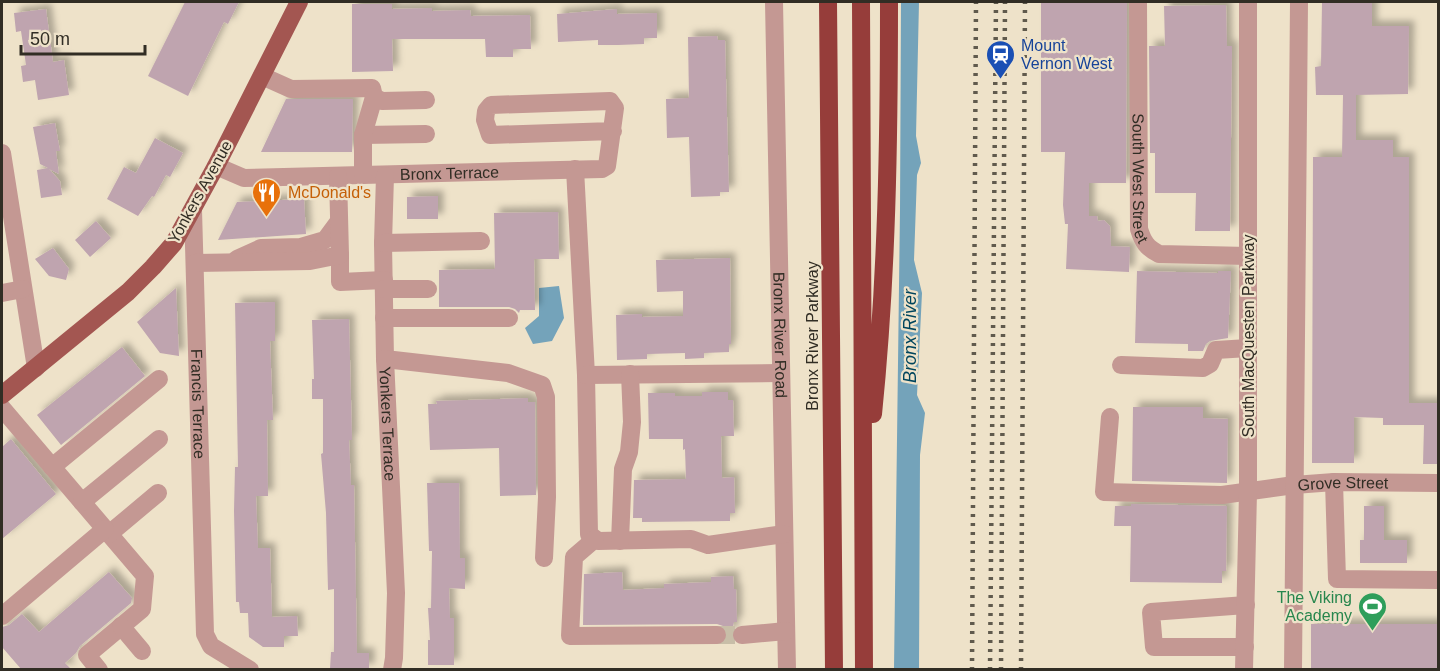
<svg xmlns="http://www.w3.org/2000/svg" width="1440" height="671" font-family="Arial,sans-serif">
<defs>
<filter id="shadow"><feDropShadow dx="5.5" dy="-5.5" stdDeviation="3" flood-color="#0004"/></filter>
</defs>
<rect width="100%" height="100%" fill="#eee2c9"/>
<path fill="#74a3ba" d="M901,2H919L916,136L921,163L917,175L914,260L922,293L917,395L925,413L920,455L919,670L894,669L900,210Z
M559,286L564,318L552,341L533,344L525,328L539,316V288Z"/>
<path fill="#bfa4af" filter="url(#shadow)" d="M185,2H239L228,24L224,22L188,96L148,76Z
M1041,2H1127L1126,183H1089V216H1097L1098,221L1104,220L1110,226L1111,246L1130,247L1129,272L1066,269L1068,224H1065L1063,205L1065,152H1041Z
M1322,2H1372V26H1409L1408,94L1356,95V140H1393V157H1409V403H1438V464H1423L1424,425H1383V418L1354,417V463H1312L1313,157H1342L1343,95H1316L1315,67L1321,66Z
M352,4H392V9L432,8V11L470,10L471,16L530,15L531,49H513V57H486L485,39H392L393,71L352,72Z
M1226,5L1227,46H1232L1230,231H1195L1196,193H1155V153H1150L1149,46H1165L1164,6Z
M46,9L53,62L64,60L69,95L38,100L35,80L23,82L21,66L26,65L21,31L16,32L14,13Z
M617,9V14L657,13V38H644V44L618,45H598V40L558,42L557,14Z
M717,36L718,40H725L729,192H720V196L691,197L689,137L667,138L666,99L689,98L688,37Z
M286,99H353L352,152H261Z
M55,123L60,151H56L59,174L49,169L60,181L62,195L41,198L37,170L48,168L40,164L33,127Z
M155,138L183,153L170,177L166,175L154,197L152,196L138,216L107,199L124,167L136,173Z
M438,196V219H407V197Z
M304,199L306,234L218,240L237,202Z
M558,212L559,259H534L535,310H520L519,313L515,309L509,307H439V270L495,269L494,213Z
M96,221L111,238L90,257L75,240Z
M53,248L69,269L66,280L49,276L35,259Z
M730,258L731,344H729V352L704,353V358L685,359V353L647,354V359L617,360L616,315L642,314V317L683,316V291L657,292L656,260Z
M1137,271L1218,273V271H1231L1228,338L1210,341L1206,344L1203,351H1188V344L1135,343Z
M176,288L179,356L160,353L137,322Z
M275,302V341H270L273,420H267L268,496H256L258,548H270L272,617L297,616L298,636H284V647H263L249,637L248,613H240L239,602H236L234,511L235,467H238L235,303Z
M349,319L352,440H349L351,485H354L357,653H369V669H330L331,652H334V589L328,590L326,513L321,454L323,453V399H312V379H314L312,320Z
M122,347L145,376L61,445L37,415Z
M702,392H728V400H733L734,436H721L722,478L734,477L735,513H730V521L642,522V518H633L634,480L686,479L685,449L683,450V439H649L648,393H675V396H702Z
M528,398V402H535L536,495L500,496L499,448L430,450L428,404H437L436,401Z
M1133,407H1203V418L1228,419L1227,483L1132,481Z
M11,439L56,494L2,539V447Z
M427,483H459L460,558H465V589L449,588L450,618H454V665H428V640H430L428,608H431L432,551H429Z
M1131,504L1227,506L1226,571H1222V583L1130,582L1131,526H1114L1115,506H1131Z
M1364,506H1384V540H1407V563H1360V540H1364Z
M109,572L132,598L131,603L80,646L76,653L65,663L71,669H21L2,647V627L9,625L22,614L39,632Z
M622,572L623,590L664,588V584L711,582V577L733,576L734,589H736L737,622H734L731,634H728L723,626L717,624L583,625L584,574Z
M1311,624H1438V669H1311Z"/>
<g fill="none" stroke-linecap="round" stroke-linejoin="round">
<path stroke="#c8bea8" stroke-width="18" stroke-dasharray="18 9" stroke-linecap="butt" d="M717,635H742"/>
<g stroke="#c49893" stroke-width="18">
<path id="s1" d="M774,2L787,670"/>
<path id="s2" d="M1138,2L1139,229C1143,242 1147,248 1159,254L1248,256"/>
<path d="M262,76L291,89L372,88L374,97"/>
<path d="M363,135L426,134"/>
<path d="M2,153L36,368"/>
<path id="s3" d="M216,166L244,178L602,169L607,166L615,108L610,101L491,105L486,111L485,120L490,135L613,131"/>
<path d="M575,169L586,375L589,534L598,541L691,539L708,545L784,534"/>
<path d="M363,175V135L374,97L382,101L426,100"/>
<path id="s4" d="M385,176L383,243L385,359L396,593L394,658L392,670"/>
<path id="s5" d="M193,210L205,634L211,646L250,670"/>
<path d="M383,243L481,241"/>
<path d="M340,255V282L384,280"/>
<path d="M237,259L261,248L301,247L325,240L339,221"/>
<path d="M195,263L310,261L340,255L338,176"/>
<path d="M384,289H428"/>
<path d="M2,293L23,289"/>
<path d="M384,318H509"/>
<path d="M385,359L508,373L542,385L546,397L547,497L544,558"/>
<path d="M1121,365L1203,368L1210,364L1216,350L1248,348"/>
<path d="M586,375L780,373"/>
<path d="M2,408L145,576L142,609L87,655L99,670"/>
<path id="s6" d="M1110,417L1104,492L1222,495L1294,485L1334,482L1438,483"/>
<path d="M52,467L159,379"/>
<path d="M1334,482L1337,579L1438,580"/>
<path d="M82,502L159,439"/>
<path d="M109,534L158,493"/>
<path d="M595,539L574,557L570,636L717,635"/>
<path d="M620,541L623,469L629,452L632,422L630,374"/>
<path d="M2,616L105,529"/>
<path d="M121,626L142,651"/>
<path d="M742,635L786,631"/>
<path d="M1245,647H1154L1151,612L1246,605"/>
<path d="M1244,670L1248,492V2"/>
<path d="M1293,670L1299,2"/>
</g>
<path stroke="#a35651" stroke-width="18" d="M2,395L128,292L153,267L174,243L216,166L299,2"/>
<path stroke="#963d3a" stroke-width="18" d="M828,2L834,670
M861,2L864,670
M873,414C887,277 889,139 889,2"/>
<path stroke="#605a4d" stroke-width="4.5" stroke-dasharray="3 6" stroke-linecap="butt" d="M972,670L976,2
M990,670L996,2
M1001,670L1005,2
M1021,670L1025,2"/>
</g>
<defs>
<symbol id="station-pin" viewBox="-11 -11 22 30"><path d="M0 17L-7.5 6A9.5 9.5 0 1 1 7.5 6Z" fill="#1a4fb4" stroke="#eee2c9"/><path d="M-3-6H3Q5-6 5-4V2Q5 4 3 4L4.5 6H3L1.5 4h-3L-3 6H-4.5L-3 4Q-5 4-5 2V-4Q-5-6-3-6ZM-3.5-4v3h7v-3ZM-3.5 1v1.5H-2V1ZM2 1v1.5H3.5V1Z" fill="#fff"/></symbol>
<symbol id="restaurant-pin" viewBox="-11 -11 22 30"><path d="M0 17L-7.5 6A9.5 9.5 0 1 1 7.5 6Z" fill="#e8710a" stroke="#eee2c9"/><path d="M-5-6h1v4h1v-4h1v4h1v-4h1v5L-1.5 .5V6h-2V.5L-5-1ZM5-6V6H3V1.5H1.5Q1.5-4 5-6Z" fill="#fff"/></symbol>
<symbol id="stadium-pin" viewBox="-11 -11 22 30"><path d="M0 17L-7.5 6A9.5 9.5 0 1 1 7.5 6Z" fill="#2e9e5b" stroke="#eee2c9"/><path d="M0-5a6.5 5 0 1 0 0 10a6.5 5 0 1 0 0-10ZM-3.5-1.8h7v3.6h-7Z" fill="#fff"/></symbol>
</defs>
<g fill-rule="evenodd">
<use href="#station-pin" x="984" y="38" width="33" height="45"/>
<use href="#restaurant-pin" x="250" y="176" width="33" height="45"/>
<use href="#stadium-pin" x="1356" y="590" width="33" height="45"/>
</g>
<g text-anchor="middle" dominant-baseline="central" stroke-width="4.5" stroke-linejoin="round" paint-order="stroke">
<g font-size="16" fill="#164399" stroke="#eee2c9" text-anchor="start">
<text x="1021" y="45">Mount<tspan x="1021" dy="18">Vernon West</tspan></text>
</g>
<g font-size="16" fill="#312d24" stroke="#eee2c9">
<text stroke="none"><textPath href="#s3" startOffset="236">Bronx Terrace</textPath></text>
<text stroke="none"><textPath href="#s2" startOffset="176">South West Street</textPath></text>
<text transform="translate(200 192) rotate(-61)">Yonkers Avenue</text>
<text stroke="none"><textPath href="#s1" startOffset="333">Bronx River Road</textPath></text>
<text transform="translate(812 336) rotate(-90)">Bronx River Parkway</text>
<text transform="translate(1248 336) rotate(-90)">South MacQuesten Parkway</text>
<text stroke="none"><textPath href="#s5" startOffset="194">Francis Terrace</textPath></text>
<text stroke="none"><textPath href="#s4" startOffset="248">Yonkers Terrace</textPath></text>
<text stroke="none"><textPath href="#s6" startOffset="315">Grove Street</textPath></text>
</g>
<g font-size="16" fill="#c56008" stroke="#eee2c9" text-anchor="start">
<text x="288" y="192">McDonald's</text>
</g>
<g font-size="16" fill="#27864d" stroke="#eee2c9" text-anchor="end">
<text x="1352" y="597">The Viking<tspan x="1352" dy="18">Academy</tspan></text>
</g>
<g font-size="18" font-style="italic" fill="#00455d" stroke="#eee2c9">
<text transform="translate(910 336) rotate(-90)">Bronx River</text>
</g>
</g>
<rect width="1440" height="671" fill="none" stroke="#312d24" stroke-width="6"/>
<path d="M21 45v9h124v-9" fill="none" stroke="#312d24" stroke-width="3"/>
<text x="30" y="45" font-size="18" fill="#312d24" stroke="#eee2c9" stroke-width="4.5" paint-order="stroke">50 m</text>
</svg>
